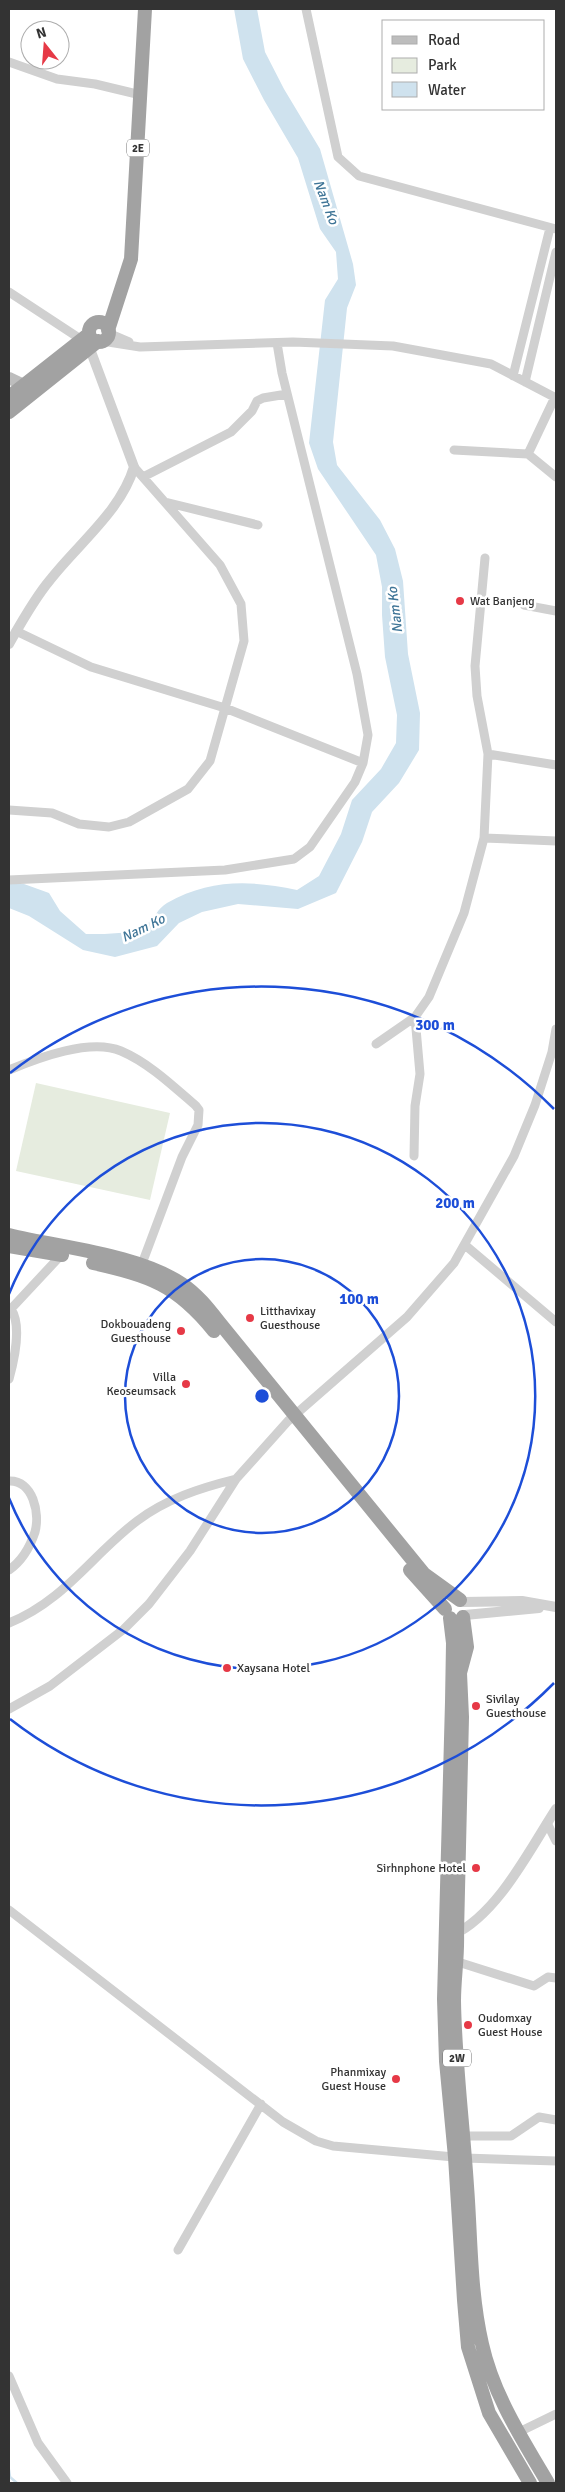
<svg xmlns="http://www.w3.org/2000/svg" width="565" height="2492" font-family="Signika,sans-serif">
<rect width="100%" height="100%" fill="#fff"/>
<path fill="#e6ecdf" d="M36,1083L170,1113L150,1200L16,1171Z"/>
<path fill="#cfe2ee" d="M234,9H257L265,52L284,89L320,149L353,264L356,285L347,308L333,442L337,465L380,520L395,549L403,581L408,654L420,713L419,750L399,783L372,812L362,842L336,893L298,909L238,904L202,912L179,923L157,946L115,957L83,950L29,916L9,908V884H24L49,893L60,911L86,934C101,934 133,935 146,925C154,919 158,908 167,903C210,879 250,880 297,890L319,876L341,834L352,800L381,769L396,743L397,715L385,657L382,615V587L376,555L318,469L309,443L325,300L338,279L336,252L320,229L298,158L264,100L243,59Z"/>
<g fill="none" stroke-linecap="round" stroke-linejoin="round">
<path stroke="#cfe2ee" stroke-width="2.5" d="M9,2470L10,2477L17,2483"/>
<path stroke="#d0d0d0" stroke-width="9" d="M306,9L338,157L359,176L556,229
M9,62L57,79L95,84L141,95
M9,292L82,340
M108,333L129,342
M102,341L140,347L293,342L393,346L491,364L556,398
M513,376L550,228
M525,382L556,252
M454,450L528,454L556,477
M528,454L555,397
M143,477L231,432L252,411L257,401L263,398L287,394
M165,502L258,525
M524,605L556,611
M16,631L91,667L225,708L363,763
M488,754L556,765
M9,810L52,813L79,824L109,827L129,822L188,789L210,761L244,641L241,604L220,565L134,467
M484,838L556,841
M9,880L225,870L294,859L310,847L355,782L363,763L368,735L357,674L282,373L277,343
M376,1044L415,1017L429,997L464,913L484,838L488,754L477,696L475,666L485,558
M9,1070C38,1058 90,1038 121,1051C149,1063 173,1086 196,1106L199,1110L198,1125L182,1157L140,1269
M414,1156L415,1106L420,1074L415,1017
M465,1245L556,1322
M9,1311L64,1252
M9,1379C14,1361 22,1325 11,1309
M9,1481C33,1480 40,1513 35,1532C30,1547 22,1561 9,1570
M9,1623C64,1601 92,1555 137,1521C166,1499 200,1488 236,1479
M9,1709L50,1686L124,1629L149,1604L190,1551L236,1479L288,1421L407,1317L454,1263L514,1156L535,1105L552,1052L556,1029
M547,1823L556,1841
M9,1910L283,2122L316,2141L333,2146L465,2158L556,2161
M452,1963L458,1962L534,1986L548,1977L556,1978
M458,2136H511L539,2117L556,2120
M178,2250L261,2104
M9,2376L38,2443L67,2483
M519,2432L556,2414"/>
<path stroke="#d0d0d0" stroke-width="10" d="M9,644C21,623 34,599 50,580C78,544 121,511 134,467L90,349
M463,1602L522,1601L556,1607
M465,1615L539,1608
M453,1935C498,1914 530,1849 556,1809"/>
<path stroke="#bdbdbd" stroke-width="12" d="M9,378L32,389"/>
<path stroke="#a2a2a2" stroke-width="14" d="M89 332a10 10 0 1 1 20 0a10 10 0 1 1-20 0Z
M108,330L131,259L145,9
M9,397L89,334
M9,412L98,341
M9,1235C62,1248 136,1254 182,1284C197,1294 208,1308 219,1322L424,1574L460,1600
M9,1246L62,1255
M93,1263C150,1276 176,1284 214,1331
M410,1570L445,1609
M463,1617L467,1647L460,1673L462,1717L457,1933C458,1956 454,1978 454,2001C455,2063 463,2124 467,2186C471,2238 470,2293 482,2344C493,2394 522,2439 548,2483
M450,1618L453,1643L452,1702L444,1999L446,2061L455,2157L464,2300L468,2347L489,2413L530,2483"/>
</g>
<g fill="none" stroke="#1d4ed8" stroke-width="2.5">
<circle cx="262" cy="1396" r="137"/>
<path d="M9 1294A273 273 0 1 1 9 1498"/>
<path d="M554 1683A410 410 0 0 1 10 1719M10 1073A410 410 0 0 1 554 1109"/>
</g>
<g fill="#e63946" stroke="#fff" stroke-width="2">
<circle cx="460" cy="601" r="5"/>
<circle cx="250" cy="1318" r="5"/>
<circle cx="181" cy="1331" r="5"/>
<circle cx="186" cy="1384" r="5"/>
<circle cx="227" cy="1668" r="5"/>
<circle cx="476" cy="1706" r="5"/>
<circle cx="476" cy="1868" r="5"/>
<circle cx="468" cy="2025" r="5"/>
<circle cx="396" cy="2079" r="5"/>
</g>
<g text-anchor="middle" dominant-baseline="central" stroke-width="5" stroke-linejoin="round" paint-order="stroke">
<g fill="#fff" stroke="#707070" stroke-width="1">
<rect x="127" y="139.5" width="22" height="17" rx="4"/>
<rect x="443" y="2049.5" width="28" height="17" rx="4"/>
</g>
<g font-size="11" font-weight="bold" fill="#333">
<text x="138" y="148">2E</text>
<text x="457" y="2058">2W</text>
</g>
<g font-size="12" fill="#333" stroke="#fff" text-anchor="start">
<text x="470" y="601">Wat Banjeng</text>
<text x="260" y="1311">Litthavixay<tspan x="260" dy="14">Guesthouse</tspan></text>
<text x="171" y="1324" text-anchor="end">Dokbouadeng<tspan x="171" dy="14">Guesthouse</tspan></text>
<text x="176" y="1377" text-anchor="end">Villa<tspan x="176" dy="14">Keoseumsack</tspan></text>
<text x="237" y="1668">Xaysana Hotel</text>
<text x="486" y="1699">Sivilay<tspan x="486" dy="14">Guesthouse</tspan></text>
<text x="466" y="1868" text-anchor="end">Sirhnphone Hotel</text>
<text x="478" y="2018">Oudomxay<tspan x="478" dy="14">Guest House</tspan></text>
<text x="386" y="2072" text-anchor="end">Phanmixay<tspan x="386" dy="14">Guest House</tspan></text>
</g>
<g font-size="14" font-style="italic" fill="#3f7597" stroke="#fff">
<text transform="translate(326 202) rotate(69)">Nam Ko</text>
<text transform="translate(395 610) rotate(-97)">Nam Ko</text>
<text transform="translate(143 928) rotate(-26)">Nam Ko</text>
</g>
</g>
<circle cx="262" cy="1396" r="8" fill="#1d4ed8" stroke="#fff" stroke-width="2.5"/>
<g font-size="15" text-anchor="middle" font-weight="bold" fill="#1d4ed8" stroke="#fff" stroke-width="5" stroke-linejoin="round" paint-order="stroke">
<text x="435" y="1030">300 m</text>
<text x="455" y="1208">200 m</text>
<text x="359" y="1304">100 m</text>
</g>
<rect width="565" height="2492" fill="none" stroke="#333333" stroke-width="20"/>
<rect x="382" y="20" width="162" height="90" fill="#ffffff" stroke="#adadad"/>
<rect x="392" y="36" width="25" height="8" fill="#bdbdbd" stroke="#adadad"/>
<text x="428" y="45" font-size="15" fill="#333333">Road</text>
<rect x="392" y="58" width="25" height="15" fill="#e6ecdf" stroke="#adadad"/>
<text x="428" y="70" font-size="15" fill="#333333">Park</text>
<rect x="392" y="82" width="25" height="15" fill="#cfe2ee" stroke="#adadad"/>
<text x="428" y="95" font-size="15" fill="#333333">Water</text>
<g transform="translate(45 45) rotate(343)"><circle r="24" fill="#ffffff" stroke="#adadad"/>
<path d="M0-4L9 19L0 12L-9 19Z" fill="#e63946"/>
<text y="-8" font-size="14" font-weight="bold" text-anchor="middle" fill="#333333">N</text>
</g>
</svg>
